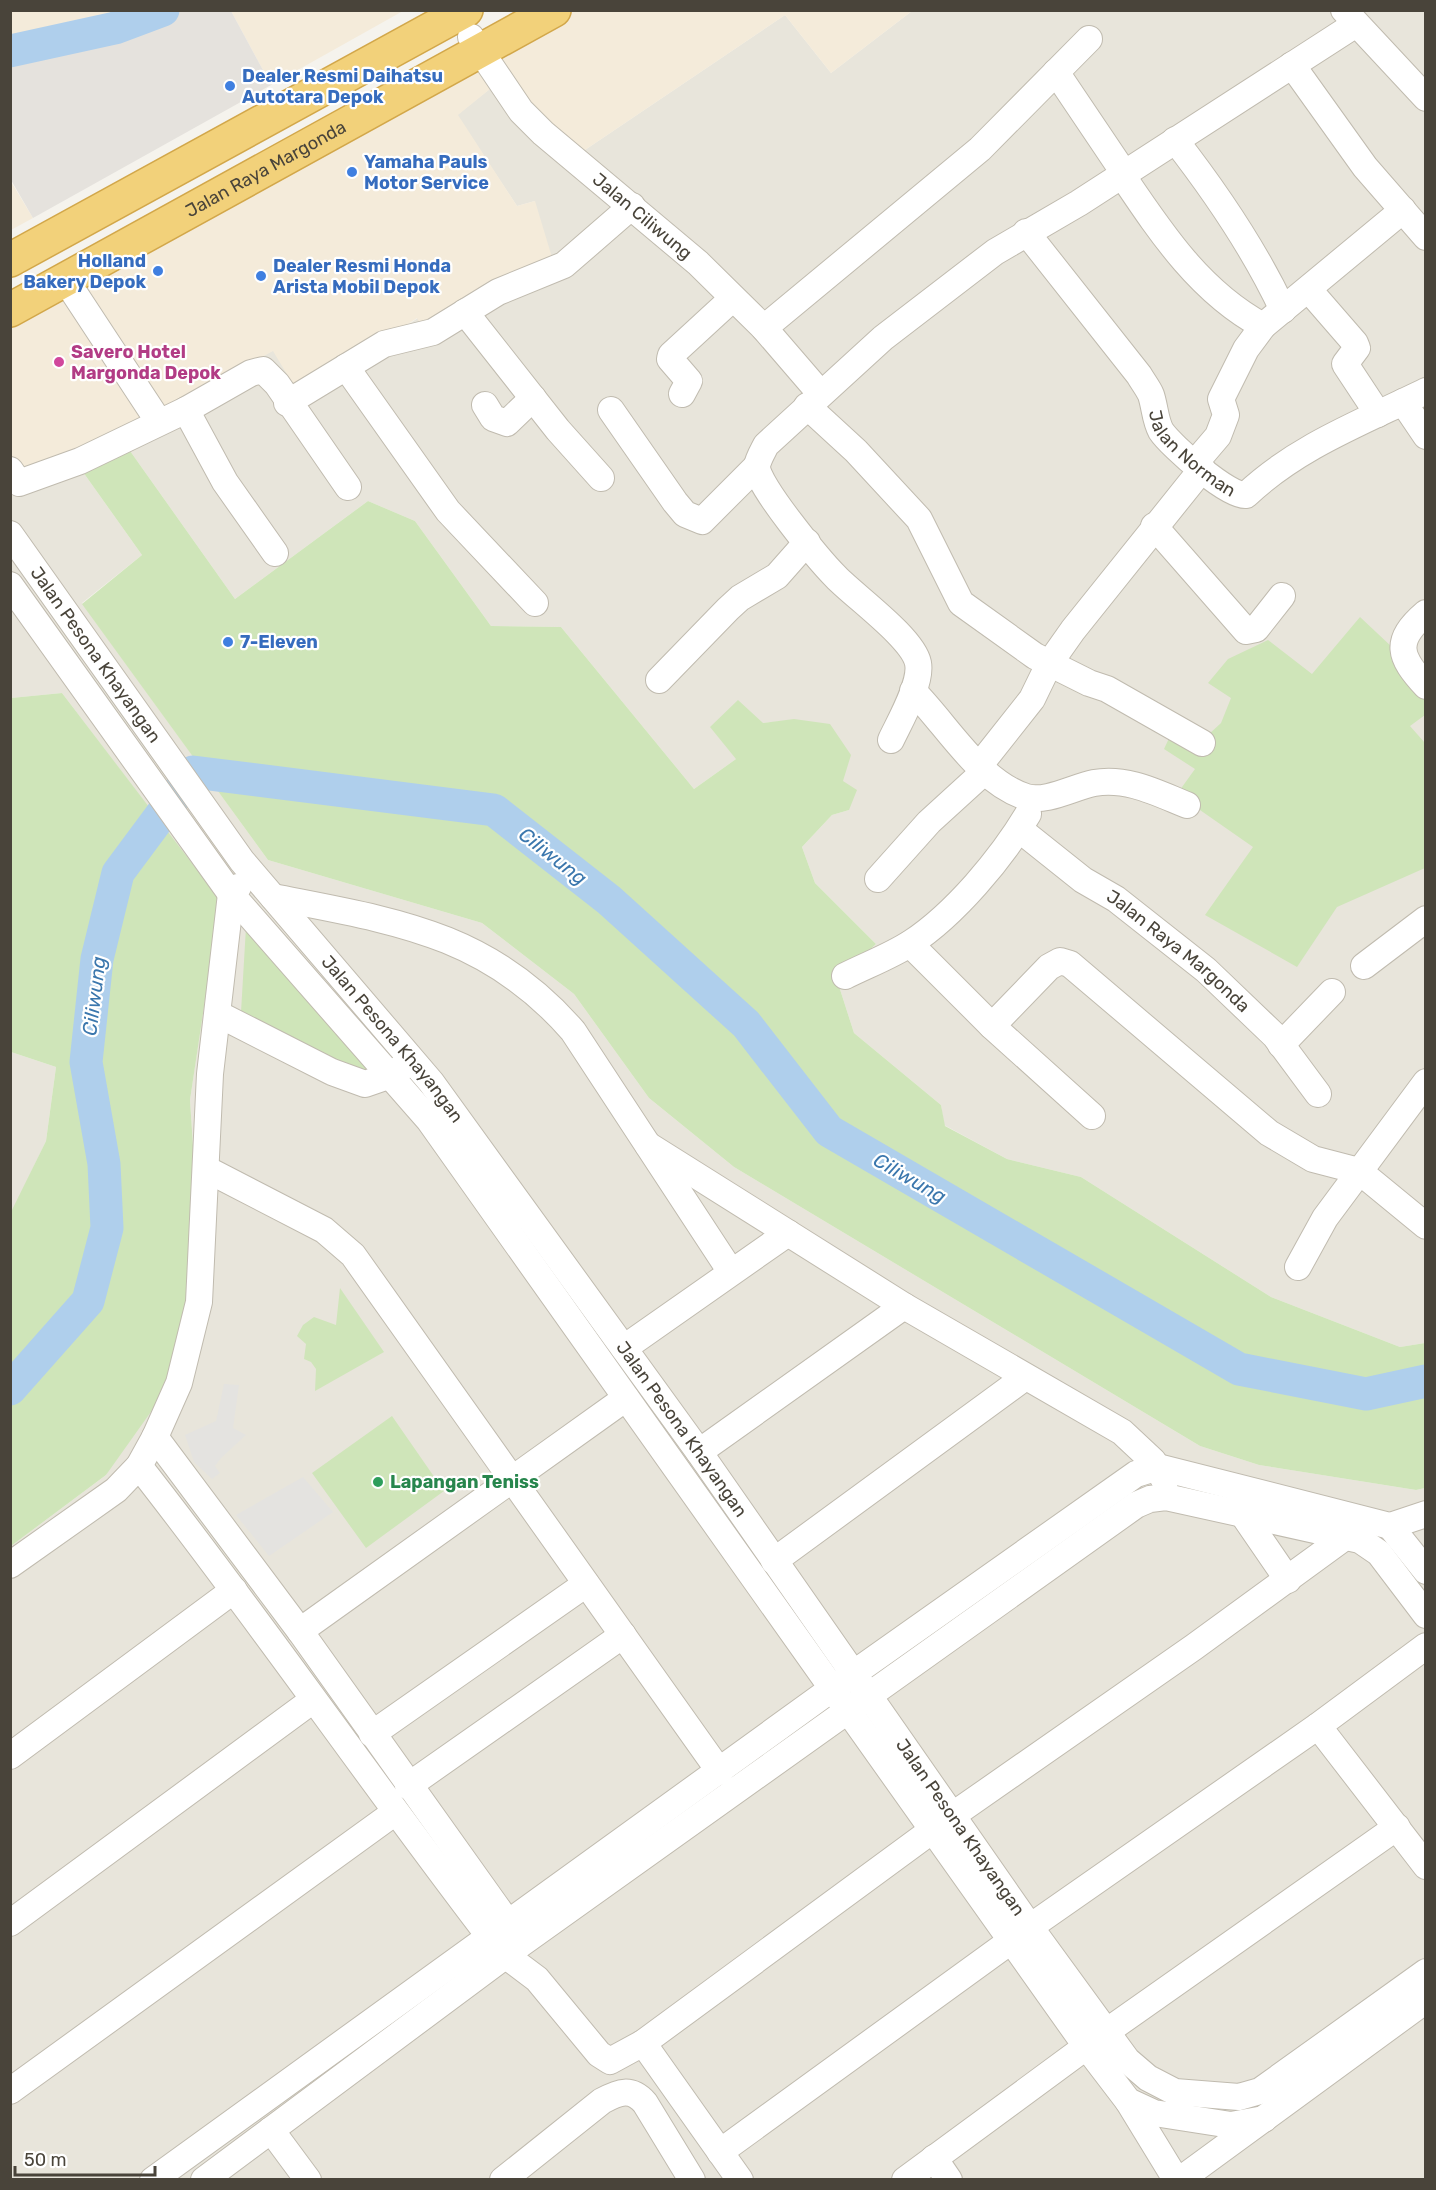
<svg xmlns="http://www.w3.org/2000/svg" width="1436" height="2190" font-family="Rubik,sans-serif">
<rect width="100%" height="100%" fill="#f5f3ed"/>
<path fill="#e8e5db" d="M912,11H1425V1343L1400,1347L1271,1297L1081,1177L1007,1159L944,1125L941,1105L854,1033L837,980L876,944L815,883L802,847L832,815L849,810L843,781L794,720L763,723L736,759L694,789L561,627L491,626L415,521L368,501L235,599L118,434L274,350L301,396L418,318L430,341L535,201L517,206L457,115L506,76L579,154L785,15L831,73Z
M73,458L142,555L82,603L268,860L482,923L574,994L649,1098L734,1167L1200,1446L1259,1465L1416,1490L1425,1488V2179H11V1546L106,1475L202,1283L190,1100L219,900L62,693L11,698V491Z
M11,1052L56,1067L46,1141L11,1214Z"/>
<path fill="#f4ebda" d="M11,11H139L38,38L11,40Z
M231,11H403L271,85Z
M556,11H912L831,73L785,15L579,154L541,118L506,76L458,115L517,206L535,201L554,264L430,341L417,318L300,396L273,351L11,491L10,317Z
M10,180L33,218L11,230H10Z"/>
<path fill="#e5e2dd" d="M139,10L231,11L271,85L33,218L11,180V41L38,38Z"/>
<path fill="#cfe5b9" d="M118,434L235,599L368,501L415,521L491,626L561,627L694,789L736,759L710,727L738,700L763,723L794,719L830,724L851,755L843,781L857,790L849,810L832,815L802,847L815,883L876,944L837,980L854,1033L941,1105L945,1126L1007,1159L1081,1177L1271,1297L1400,1347L1425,1343V1488L1416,1490L1259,1465L1200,1446L734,1167L649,1098L574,994L482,923L268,860L82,604L142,555L73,458Z
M1360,617L1425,678V715L1410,726L1425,743V868L1337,907L1297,967L1205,915L1253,847L1177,794L1195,769L1164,749L1178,719L1208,735L1221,723L1231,698L1208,683L1228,659L1268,640L1312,674Z
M62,693L220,900L190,1100L202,1283L175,1378L106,1475L11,1546L10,1214L46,1141L56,1067L11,1052V698Z
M246,927L383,1071L353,1069L241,1012Z
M340,1288L384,1352L315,1391L316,1369L311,1362L304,1359L306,1344L297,1336L303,1325L314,1317L336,1325Z
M392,1416L444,1491L366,1548L312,1473Z"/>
<path fill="#e4e3e0" d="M224,1384L239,1385L233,1428L246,1435L221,1458L215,1466L220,1473L212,1479L194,1462L185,1435L216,1421Z
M303,1477L333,1512L269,1556L236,1515Z"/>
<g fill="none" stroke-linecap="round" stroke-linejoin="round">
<path stroke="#afcfec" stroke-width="33" d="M10,51L115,28L163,10
M10,1389L88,1301L107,1228L104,1164L86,1062L97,959L118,873L193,772L494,810L609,900L746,1024L829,1131L1239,1369L1366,1394L1426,1381"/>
<defs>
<g id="minor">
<path d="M1344,10L1426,98"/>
<path id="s1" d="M471,37L521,111L543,133L698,263L764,328L820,393"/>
<path d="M1292,65L1365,167L1426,237"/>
<path d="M1056,72L1124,173"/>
<path d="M1175,140C1217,194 1254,248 1283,310"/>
<path d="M1122,175C1161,233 1200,292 1263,326"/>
<path id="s2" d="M1026,232L1139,375C1143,382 1148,388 1151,395C1155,407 1155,420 1161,431C1171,446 1230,498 1246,495C1298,446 1363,422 1426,391"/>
<path d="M65,279L159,422"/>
<path d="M1309,290L1355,343L1357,348L1345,364L1378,414"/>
<path d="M465,312L558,430L601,478"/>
<path d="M764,328L980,149L1089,39"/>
<path d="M346,367L448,511L535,603"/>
<path d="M682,394L689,381L670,359L671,355L733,298"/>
<path d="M1403,402L1426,436"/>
<path d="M287,403L384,344L433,332L498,292L564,265L632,206"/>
<path d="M485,405L493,418L507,423L533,398"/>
<path d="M807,406L856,451L919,519L961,603L1035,656L1089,683L1107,689L1202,743"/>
<path d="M186,410L251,373L263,370L277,384L348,487"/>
<path d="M611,410L675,502L685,514L702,521L757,466"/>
<path d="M1195,463L1218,436L1226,415L1221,399L1246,349L1263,326L1403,210"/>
<path d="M10,470L19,483L80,461L186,410L225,482L275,553"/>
<path d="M1154,526L1246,631L1256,629L1282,596"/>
<path id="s3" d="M10,534L242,861L431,1082L699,1452L1030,1927L1127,2060L1148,2078L1175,2092L1239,2097L1260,2091L1426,1972"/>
<path d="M10,585L231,894L429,1120L1086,2046L1128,2101L1154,2113L1231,2125L1264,2119"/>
<path d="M1426,613C1393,641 1399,657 1426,686"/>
<path d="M659,680L728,609L740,598L777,576L807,542"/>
<path d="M913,691C947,725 979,782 1026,797C1046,803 1074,787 1094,783C1127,777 1157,793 1187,805"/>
<path d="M891,740C900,721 922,683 918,663C913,638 854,596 836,577C822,563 755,483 757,466C758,459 763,451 766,445L883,338L995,252L1079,203L1356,24"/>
<path d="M979,766L1032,699L1049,664L1073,630L1202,469"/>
<path id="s4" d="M1019,829L1083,880L1116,899L1206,970L1275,1036L1318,1094"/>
<path d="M878,879L929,822L985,771"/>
<path d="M273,897C394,921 488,933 573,1031L731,1272"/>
<path d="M910,944L992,1026L1092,1116"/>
<path d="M1364,966L1426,919"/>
<path d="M845,976C867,965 891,956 911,943C955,914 1001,859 1028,814"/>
<path d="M218,1014L332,1072L365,1084L391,1075L404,1066"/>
<path d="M992,1026L1049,967L1060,961L1070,964L1269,1133L1313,1159L1359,1171L1426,1226"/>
<path d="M1281,1045L1332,992"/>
<path d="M648,1145L904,1306L1122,1432L1153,1461L1165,1481"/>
<path d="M206,1169L324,1230L353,1255L720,1772"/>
<path d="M1298,1267L1325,1218L1426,1082"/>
<path d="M624,1348L788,1233"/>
<path d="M155,1437L300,1631L518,1937"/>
<path d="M699,1452L904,1306"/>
<path d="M139,1466C260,1620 371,1782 490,1937L505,1955L537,1979L599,2054L610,2061L643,2043L953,1815L1194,1647L1345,1537"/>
<path d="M1244,1516L1288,1580"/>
<path d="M1390,1526L1426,1571"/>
<path d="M774,1561L1024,1378"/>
<path d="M10,1565L116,1490L139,1466L155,1437L179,1383L199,1302L210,1074L231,894L238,887"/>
<path d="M300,1631L626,1398"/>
<path d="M1318,1726L1426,1866"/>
<path d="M372,1734L586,1584"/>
<path d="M10,1756L234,1590"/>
<path d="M408,1786L623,1635"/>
<path d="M10,1923L313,1700"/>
<path d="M643,2043L740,2180"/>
<path d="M10,2091L394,1813"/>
<path d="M1128,2101L1172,2173L1178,2178L1184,2177L1426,2000"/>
<path d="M271,2130L308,2180"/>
<path d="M720,2152L1030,1927L1318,1726L1426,1646"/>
<path d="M934,2158L949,2180"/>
<path d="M153,2180L833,1688L1136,1474L1158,1467L1390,1526L1426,1514"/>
<path d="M204,2180L522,1943L1136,1505L1150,1499L1166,1497L1360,1540L1379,1553L1426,1615"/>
<path d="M503,2180L602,2101C619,2092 631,2087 645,2103L692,2180"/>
<path d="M905,2180L1106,2032L1397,1827"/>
</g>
<g id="highway">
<path d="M10,260L466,10"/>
<path id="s5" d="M10,310L554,10"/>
</g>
</defs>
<use href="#minor" stroke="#c0bbaf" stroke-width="28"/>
<use href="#highway" stroke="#d2a74a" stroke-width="36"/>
<use href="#minor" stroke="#fff" stroke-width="26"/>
<use href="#highway" stroke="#f2d17a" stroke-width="33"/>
</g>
<g fill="#3f7fe0" stroke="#fff" stroke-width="2">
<circle cx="230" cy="86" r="6"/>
<circle cx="352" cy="172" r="6"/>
<circle cx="158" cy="271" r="6"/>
<circle cx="261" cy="276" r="6"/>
<circle cx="228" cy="642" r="6"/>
</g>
<circle fill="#d1479c" stroke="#fff" stroke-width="2" cx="59" cy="362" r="6"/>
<circle fill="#2e9e5b" stroke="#fff" stroke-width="2" cx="378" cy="1482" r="6"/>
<g text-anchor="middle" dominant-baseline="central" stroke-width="4.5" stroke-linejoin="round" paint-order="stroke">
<g font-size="18" font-weight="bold" fill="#366cbe" stroke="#fff" text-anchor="start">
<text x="242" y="76">Dealer Resmi Daihatsu<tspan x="242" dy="21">Autotara Depok</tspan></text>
<text x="364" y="162">Yamaha Pauls<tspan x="364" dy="21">Motor Service</tspan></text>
<text x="146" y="261" text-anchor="end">Holland<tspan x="146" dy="21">Bakery Depok</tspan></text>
<text x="273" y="266">Dealer Resmi Honda<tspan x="273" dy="21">Arista Mobil Depok</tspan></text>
<text x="240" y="642">7-Eleven</text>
</g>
<g font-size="18" fill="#49443a" stroke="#fff">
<text stroke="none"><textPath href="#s5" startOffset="292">Jalan Raya Margonda</textPath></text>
<text stroke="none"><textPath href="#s1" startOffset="250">Jalan Ciliwung</textPath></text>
<text stroke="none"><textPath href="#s2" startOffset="280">Jalan Norman</textPath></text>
<text stroke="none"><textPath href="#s3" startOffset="148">Jalan Pesona Khayangan</textPath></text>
<text stroke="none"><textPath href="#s4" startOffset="201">Jalan Raya Margonda</textPath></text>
<text stroke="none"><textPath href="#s3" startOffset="634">Jalan Pesona Khayangan</textPath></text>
<text stroke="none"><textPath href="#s3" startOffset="1120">Jalan Pesona Khayangan</textPath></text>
<text stroke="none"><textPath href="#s3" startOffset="1606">Jalan Pesona Khayangan</textPath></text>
</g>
<g font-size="18" font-weight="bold" fill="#b23c85" stroke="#fff" text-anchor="start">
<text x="71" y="352">Savero Hotel<tspan x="71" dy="21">Margonda Depok</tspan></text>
</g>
<g font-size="18" font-weight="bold" fill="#27864d" stroke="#fff" text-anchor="start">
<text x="390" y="1482">Lapangan Teniss</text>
</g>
<g font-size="20" font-style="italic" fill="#3b77ad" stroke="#fff">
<text transform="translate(553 856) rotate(38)">Ciliwung</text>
<text transform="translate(94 996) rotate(-83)">Ciliwung</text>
<text transform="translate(910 1178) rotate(30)">Ciliwung</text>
</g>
</g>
<rect width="1436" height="2190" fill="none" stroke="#49443a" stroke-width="24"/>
<path d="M15 2166v9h140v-9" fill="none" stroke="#49443a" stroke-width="3"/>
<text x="24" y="2166" font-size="18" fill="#49443a" stroke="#ffffff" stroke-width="4.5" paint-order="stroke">50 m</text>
</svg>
